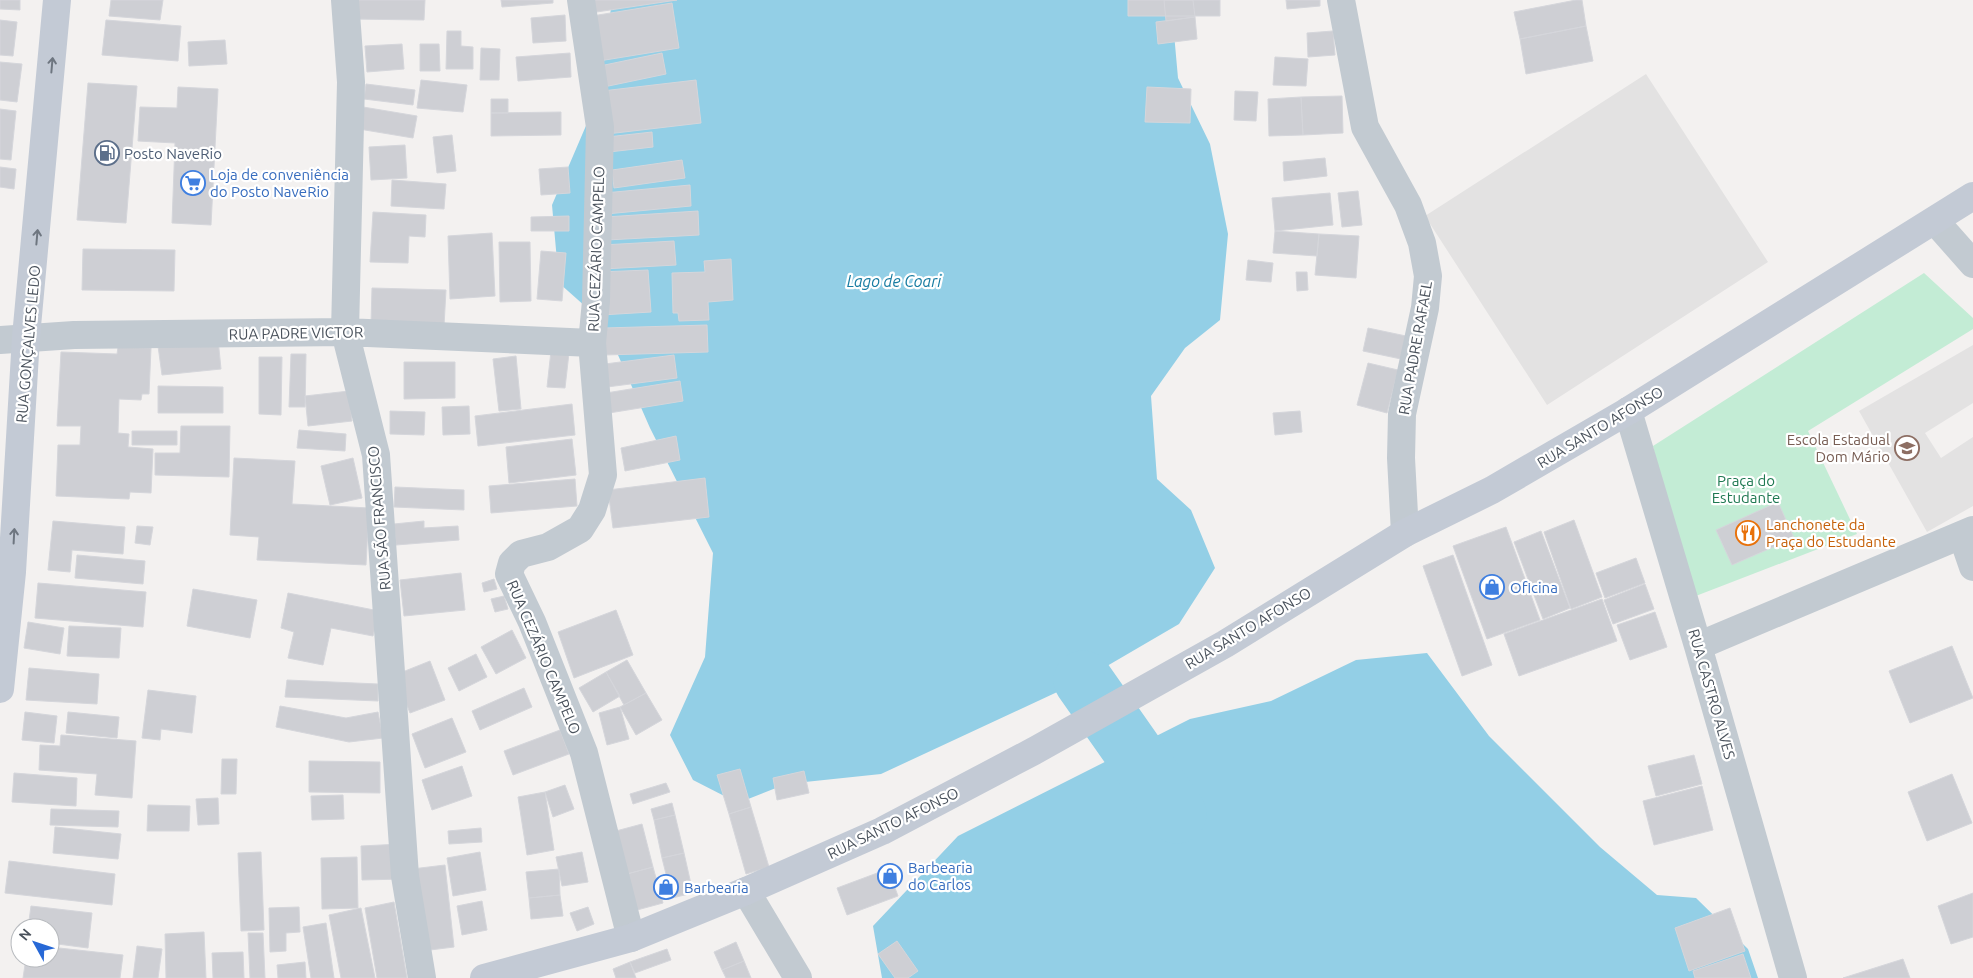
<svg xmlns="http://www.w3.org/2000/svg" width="1973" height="978" font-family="Ubuntu,sans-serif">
<rect width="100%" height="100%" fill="#f3f1f0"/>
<path fill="#e3e2e2" d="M1646,74L1768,262L1547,405L1425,216Z
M1973,345V403L1925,433L1941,458L1973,437V506L1927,532L1859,411Z"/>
<path fill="#c3ecd5" d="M1924,273L1973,318V329L1808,431L1857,534L1688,599L1653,446Z"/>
<path fill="#93cfe6" d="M612,0H1171L1178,78L1210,144L1228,234L1220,320L1185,348L1151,396L1157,479L1191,510L1215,568L1179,624L1083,680L881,774L786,784L738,803L693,780L670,735L705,657L713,553L650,428L604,323L559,283L552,205L600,93Z
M1427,653L1489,736L1600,847L1657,895L1696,898L1748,949L1758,978H882L873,926L958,836L1190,719L1271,701L1356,660Z"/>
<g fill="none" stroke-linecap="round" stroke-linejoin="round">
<path stroke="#93cfe6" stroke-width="59" d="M1083,680L1177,814"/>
</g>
<path fill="#cecfd4" stroke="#d5d6db" d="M0,0H20V10L0,9Z
M111,0H163L160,20L109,16Z
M352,0H425L424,20L351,19Z
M501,0H553V3L502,7Z
M588,0H677L590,13Z
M1128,0H1220V16H1128Z
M1164,0H1193L1195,17L1166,21Z
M1286,0H1320V6L1287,9Z
M1576,0H1582L1586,26L1520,39L1514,12Z
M672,3L679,48L599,61L592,16Z
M565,15L566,41L533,43L531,18Z
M1195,17L1197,39L1158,44L1156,22Z
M0,20L17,22L13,56L0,55Z
M106,20L181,26L178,61L102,55Z
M1586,26L1593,61L1526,74L1520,39Z
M447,31H461V46L473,47V69H446Z
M1333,31L1335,55L1308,57L1307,33Z
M225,40L227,64L189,66L188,42Z
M402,44L404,69L367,72L365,46Z
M420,44H439L440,71H420Z
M481,48L500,49L499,80H480Z
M570,53L571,77L518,81L516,57Z
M662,53L666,74L599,88L595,67Z
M1275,57L1308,59L1306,86L1273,85Z
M0,62L22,64L17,102L0,100Z
M421,80L467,85L463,112L417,108Z
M696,80L701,123L607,134L602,91Z
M88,83L137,86L126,223L77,220Z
M366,84L415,90L413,105L364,99Z
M178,87L218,89L211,225L172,223L175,143L138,141L140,107L177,108Z
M1147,87L1191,89L1190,123L1145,122Z
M1235,91L1258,92L1256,121L1234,120Z
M1342,96L1343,133L1303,135L1301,97Z
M1301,97L1303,135L1269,136L1268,99Z
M491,99H508V113H491Z
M363,107L417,116L413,138L359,129Z
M0,109L16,111L11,160L0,159Z
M561,112V135L491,136V113Z
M652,132L653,147L609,152L607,137Z
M452,135L456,171L437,173L433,137Z
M405,145L407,178L371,180L369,147Z
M1325,158L1327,176L1284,181L1283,162Z
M682,160L685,178L614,188L612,170Z
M0,167L16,169L14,189L0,187Z
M568,167L570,193L541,195L539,169Z
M392,180L446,184L444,209L391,206Z
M690,185L691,206L606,214L604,193Z
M1358,191L1362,225L1342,227L1338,193Z
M1330,193L1333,225L1275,231L1272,198Z
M698,211L699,235L607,240L605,217Z
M373,212L426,215L425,237L409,236L408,263L370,262Z
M569,216V231H531V217Z
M1275,231L1319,234L1317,256L1273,253Z
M492,233L495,296L450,299L448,236Z
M1319,234L1359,236L1356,278L1315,275Z
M674,241L676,265L603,269L602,245Z
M499,242H530L531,301L500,302Z
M83,249L175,250L174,291L82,290Z
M541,251L566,253L562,301L537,299Z
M731,259L733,300L708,302L709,320L679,321L678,313H673L672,273L705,272L704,261Z
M1248,260L1273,263L1271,282L1246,280Z
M648,270L651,312L601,315L599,272Z
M1296,272H1307L1308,290L1297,291Z
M372,288L446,290L444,326L371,324Z
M707,325L708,352L604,355V328Z
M1368,328L1406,336L1401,359L1363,351Z
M218,339L221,369L162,375L158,346Z
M118,347L151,348L149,394H142L141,400L119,399L118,433L129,434L128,447L153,449L151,493L130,492L129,499L56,496L58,445H80L81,426H57L61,352L117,354Z
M551,351L569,353L565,388L547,387Z
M291,354H306L305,407H289Z
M674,355L677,378L607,387L605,364Z
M516,356L521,409L499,411L493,359Z
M259,357H282L281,415L259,414Z
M404,362H455V398L404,399Z
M1368,363L1398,370L1387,413L1357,405Z
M680,381L683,401L609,413L606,393Z
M158,386L223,387V413H158Z
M349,391L352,421L308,426L305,396Z
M572,404L575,435L478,446L475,416Z
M469,406L470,434L443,435L442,407Z
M390,411L425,412L424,435L390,434Z
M1300,411L1302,432L1275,435L1273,413Z
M181,426H230L229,477L155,475V453H180Z
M299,430L346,434L345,451L297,448Z
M132,431H177V445H132Z
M676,436L680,460L625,471L621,448Z
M572,439L576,475L509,483L506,447Z
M234,458L295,461L292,504L369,508L366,565L257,560L259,537L230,535Z
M353,458L362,498L330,505L321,466Z
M705,478L709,517L613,528L608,490Z
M575,479L577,506L491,513L489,486Z
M395,487L464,490V510L394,507Z
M1778,502L1794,538L1732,565L1716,530Z
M1574,520L1602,597L1571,609L1544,532Z
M53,521L125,527L123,554L72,550L70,572L48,570Z
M424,521V528L458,526L459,540L396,545L394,524Z
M137,526L153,527L150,545L135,543Z
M1506,527L1540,620L1487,639L1453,546Z
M1541,531L1570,608L1543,619L1514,542Z
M77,555L145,561L143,584L75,578Z
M1453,555L1492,665L1462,676L1423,566Z
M1636,558L1645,583L1605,598L1596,573Z
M461,573L465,610L404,616L400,580Z
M494,579L497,589L484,592L482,583Z
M38,583L146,592L143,627L35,618Z
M1645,584L1654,609L1613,624L1604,600Z
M193,589L257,600L250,638L187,626Z
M288,593L379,611L373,636L331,628L323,665L288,658L294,632L281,628Z
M504,596L508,609L495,612L491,599Z
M1602,599L1617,641L1519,676L1504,634Z
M616,610L633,655L574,678L558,632Z
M1655,612L1667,647L1630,660L1617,625Z
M28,622L64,628L60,654L24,648Z
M69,626L121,628L119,658L67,656Z
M512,630L526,658L496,674L481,647Z
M1952,646L1973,698L1910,723L1889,671Z
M476,654L487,677L459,691L448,668Z
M627,660L646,693L624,705L606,672Z
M430,661L445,700L410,713L395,675Z
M29,668L99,674L97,704L26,700Z
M606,672L620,696L593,712L579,688Z
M287,680L378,684V701L285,697Z
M524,688L532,707L480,730L472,711Z
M148,690L196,696L192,733L161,729L160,740L142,738Z
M646,693L662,720L636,735L620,707Z
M280,706L346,718L378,712L383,738L349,742L276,727Z
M620,707L629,739L607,745L599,713Z
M25,712L57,716L54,743L22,740Z
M68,712L119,717L117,738L66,733Z
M452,718L466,752L425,768L412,734Z
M560,730L569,754L513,775L504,751Z
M61,735L136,741L132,798L95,795L97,774L39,770L40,745L60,746Z
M1694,755L1702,784L1656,796L1648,766Z
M222,759H237L236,794H221Z
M309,761L380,762V793L309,792Z
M462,766L472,796L432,810L422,780Z
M740,769L751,807L729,814L717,775Z
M804,771L809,793L777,800L773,778Z
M14,773L77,778L76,806L12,802Z
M1952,774L1972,823L1927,841L1908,792Z
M666,783L670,792L633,804L630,794Z
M565,785L574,809L553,817L545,792Z
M1702,786L1713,830L1654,845L1643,801Z
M545,792L554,850L527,855L518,797Z
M343,795L344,819L312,820L311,796Z
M218,798L219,824L198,825L196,799Z
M672,803L675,815L654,820L651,809Z
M148,805L190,806L189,831H147Z
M751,807L769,867L746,874L729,814Z
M51,809L119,811L118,827L50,825Z
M675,815L684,853L662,858L654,820Z
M642,824L653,867L627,874L616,831Z
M55,827L121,834L118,859L53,853Z
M481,828L482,842L449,844L448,831Z
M401,844L402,879L362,880L361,846Z
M261,852L264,930L241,931L238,853Z
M480,852L486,890L453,896L447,858Z
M582,852L588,882L562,886L556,857Z
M684,853L693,893L672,898L662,858Z
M357,857L358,908L322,909L321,858Z
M9,861L115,874L112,905L5,893Z
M445,865L454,947L422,951L412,869Z
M653,867L663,903L637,910L627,874Z
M559,869L560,895L529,898L526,872Z
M888,869L898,896L847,915L837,888Z
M1973,893V937L1951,944L1938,906Z
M560,895L563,916L531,919L529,898Z
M482,901L487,930L462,935L457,906Z
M394,902L407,978H377L365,908Z
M31,906L92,913L88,948L50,943V928H28Z
M299,907L300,932L286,933V951L270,952L269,908Z
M588,907L594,924L577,931L570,913Z
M361,908L375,978H341L329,915Z
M1730,908L1745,951L1689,971L1675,928Z
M326,923L334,978H311L303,927Z
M204,932L206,978H166L165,934Z
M248,933H263L265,978H250Z
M897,941L918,971L908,978H895L878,954Z
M736,942L744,961L722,970L714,952Z
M137,946L162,949L158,978H133Z
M50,947L123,955L120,978H23L26,958H50Z
M667,949L671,960L635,973L630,962Z
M243,952L244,978H213L212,953Z
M1743,954L1751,978H1695L1693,971Z
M1903,959L1910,978H1843Z
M744,961L751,978H726L722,970Z
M305,962L306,978H278L277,965Z
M630,962L636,978H616L613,969Z"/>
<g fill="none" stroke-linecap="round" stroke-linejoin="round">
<path stroke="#c2cad1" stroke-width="28" d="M345,0L351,82L345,332L376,455L405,876L422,978
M581,0L600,127L596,301L592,343L603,475L592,510L580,529L548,547L521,554L512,563L509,574L532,622L584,753L631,938
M1341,0L1365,127L1408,205L1422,243L1428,276L1425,308L1402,414L1401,458L1405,533
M1935,221L1973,264
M0,340L74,335L345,332L592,343
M1628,411L1698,646L1793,978
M1962,535L1973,567
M1698,646L1973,530
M746,891L798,978"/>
<path stroke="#c3cad5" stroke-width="28" d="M0,689L12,572L26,337L57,0
M484,978L631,938L746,891L882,831L1034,751L1225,644L1405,533L1492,490L1628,411L1973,196"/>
</g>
<defs><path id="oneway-shaft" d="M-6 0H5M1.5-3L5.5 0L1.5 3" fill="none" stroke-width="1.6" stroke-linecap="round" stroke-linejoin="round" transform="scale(1.25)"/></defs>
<g stroke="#6e7680">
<use href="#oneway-shaft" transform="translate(52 65) rotate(-85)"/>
<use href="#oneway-shaft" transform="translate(37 237) rotate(-85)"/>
<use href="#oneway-shaft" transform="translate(14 536) rotate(-87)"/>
</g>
<defs>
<symbol id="fuel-ring" viewBox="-11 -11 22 22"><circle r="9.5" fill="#fff" stroke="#5c6f8a" stroke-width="1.5"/><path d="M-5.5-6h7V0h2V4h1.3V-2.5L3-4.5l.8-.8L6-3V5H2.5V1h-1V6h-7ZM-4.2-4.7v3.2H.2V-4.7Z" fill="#5c6f8a"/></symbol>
<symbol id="supermarket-ring" viewBox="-11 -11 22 22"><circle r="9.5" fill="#fff" stroke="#3f7fe0" stroke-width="1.5"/><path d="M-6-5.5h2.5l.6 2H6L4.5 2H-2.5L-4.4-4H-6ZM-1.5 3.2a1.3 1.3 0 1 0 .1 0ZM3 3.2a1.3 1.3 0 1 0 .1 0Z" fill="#3f7fe0"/></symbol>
<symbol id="school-ring" viewBox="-11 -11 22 22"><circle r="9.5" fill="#fff" stroke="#8d6e63" stroke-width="1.5"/><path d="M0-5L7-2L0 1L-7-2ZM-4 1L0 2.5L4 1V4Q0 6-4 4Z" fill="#8d6e63"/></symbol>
<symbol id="restaurant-ring" viewBox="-11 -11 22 22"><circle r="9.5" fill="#fff" stroke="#e8710a" stroke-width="1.5"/><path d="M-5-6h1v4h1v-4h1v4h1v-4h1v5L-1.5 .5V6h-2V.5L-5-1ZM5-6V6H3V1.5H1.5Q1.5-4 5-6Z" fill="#e8710a"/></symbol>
<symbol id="shop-ring" viewBox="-11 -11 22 22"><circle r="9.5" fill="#fff" stroke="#3f7fe0" stroke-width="1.5"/><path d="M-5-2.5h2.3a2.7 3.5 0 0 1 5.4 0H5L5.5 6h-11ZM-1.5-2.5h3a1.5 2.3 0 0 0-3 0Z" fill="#3f7fe0"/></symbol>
</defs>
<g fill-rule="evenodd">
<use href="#fuel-ring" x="93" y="139" width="28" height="28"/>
<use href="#supermarket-ring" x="179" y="169" width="28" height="28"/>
<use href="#school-ring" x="1893" y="434" width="28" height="28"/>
<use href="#restaurant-ring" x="1734" y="519" width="28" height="28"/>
<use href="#shop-ring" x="1478" y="573" width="28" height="28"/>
<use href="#shop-ring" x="876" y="862" width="28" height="28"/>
<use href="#shop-ring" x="652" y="873" width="28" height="28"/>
</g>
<g text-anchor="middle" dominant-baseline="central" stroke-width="4.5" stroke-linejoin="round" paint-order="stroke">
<g font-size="15" fill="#4e5e75" stroke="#fff" text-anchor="start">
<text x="124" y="153">Posto NaveRio</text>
</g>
<g font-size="15" fill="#366cbe" stroke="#fff" text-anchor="start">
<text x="210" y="174">Loja de conveniência<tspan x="210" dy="17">do Posto NaveRio</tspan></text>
<text x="1510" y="587">Oficina</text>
<text x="908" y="867">Barbearia<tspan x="908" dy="17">do Carlos</tspan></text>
<text x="684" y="887">Barbearia</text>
</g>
<g font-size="15" fill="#4a525c" stroke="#fff">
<text transform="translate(596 249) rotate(-88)">RUA CEZÁRIO CAMPELO</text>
<text transform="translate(296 333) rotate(-1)">RUA PADRE VICTOR</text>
<text transform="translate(28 344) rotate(-85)">RUA GONÇALVES LEDO</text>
<text transform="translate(1415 348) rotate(-80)">RUA PADRE RAFAEL</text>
<text transform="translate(1600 427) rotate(-31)">RUA SANTO AFONSO</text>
<text transform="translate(379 518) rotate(-95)">RUA SÃO FRANCISCO</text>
<text transform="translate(1248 628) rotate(-31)">RUA SANTO AFONSO</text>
<text transform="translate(544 657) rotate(67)">RUA CEZÁRIO CAMPELO</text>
<text transform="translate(1712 694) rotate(74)">RUA CASTRO ALVES</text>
<text transform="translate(893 823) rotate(-26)">RUA SANTO AFONSO</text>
</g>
<g font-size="15" fill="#785e54" stroke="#fff" text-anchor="end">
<text x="1890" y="439">Escola Estadual<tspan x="1890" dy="17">Dom Mário</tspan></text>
</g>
<g font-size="15" fill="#1f7952" stroke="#fff">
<text x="1746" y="480">Praça do<tspan x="1746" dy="17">Estudante</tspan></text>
</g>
<g font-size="15" fill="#c56008" stroke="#fff" text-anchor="start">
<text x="1766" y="524">Lanchonete da<tspan x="1766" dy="17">Praça do Estudante</tspan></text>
</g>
<g font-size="16" font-style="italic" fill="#177ca2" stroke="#fff">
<text x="894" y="281">Lago de Coari</text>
</g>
</g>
<g transform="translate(35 943) rotate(310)"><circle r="24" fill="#ffffff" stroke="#b7babe"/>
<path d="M0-4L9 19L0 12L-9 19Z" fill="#2768d6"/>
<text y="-8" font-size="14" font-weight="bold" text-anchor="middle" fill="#4a525c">N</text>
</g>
</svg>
